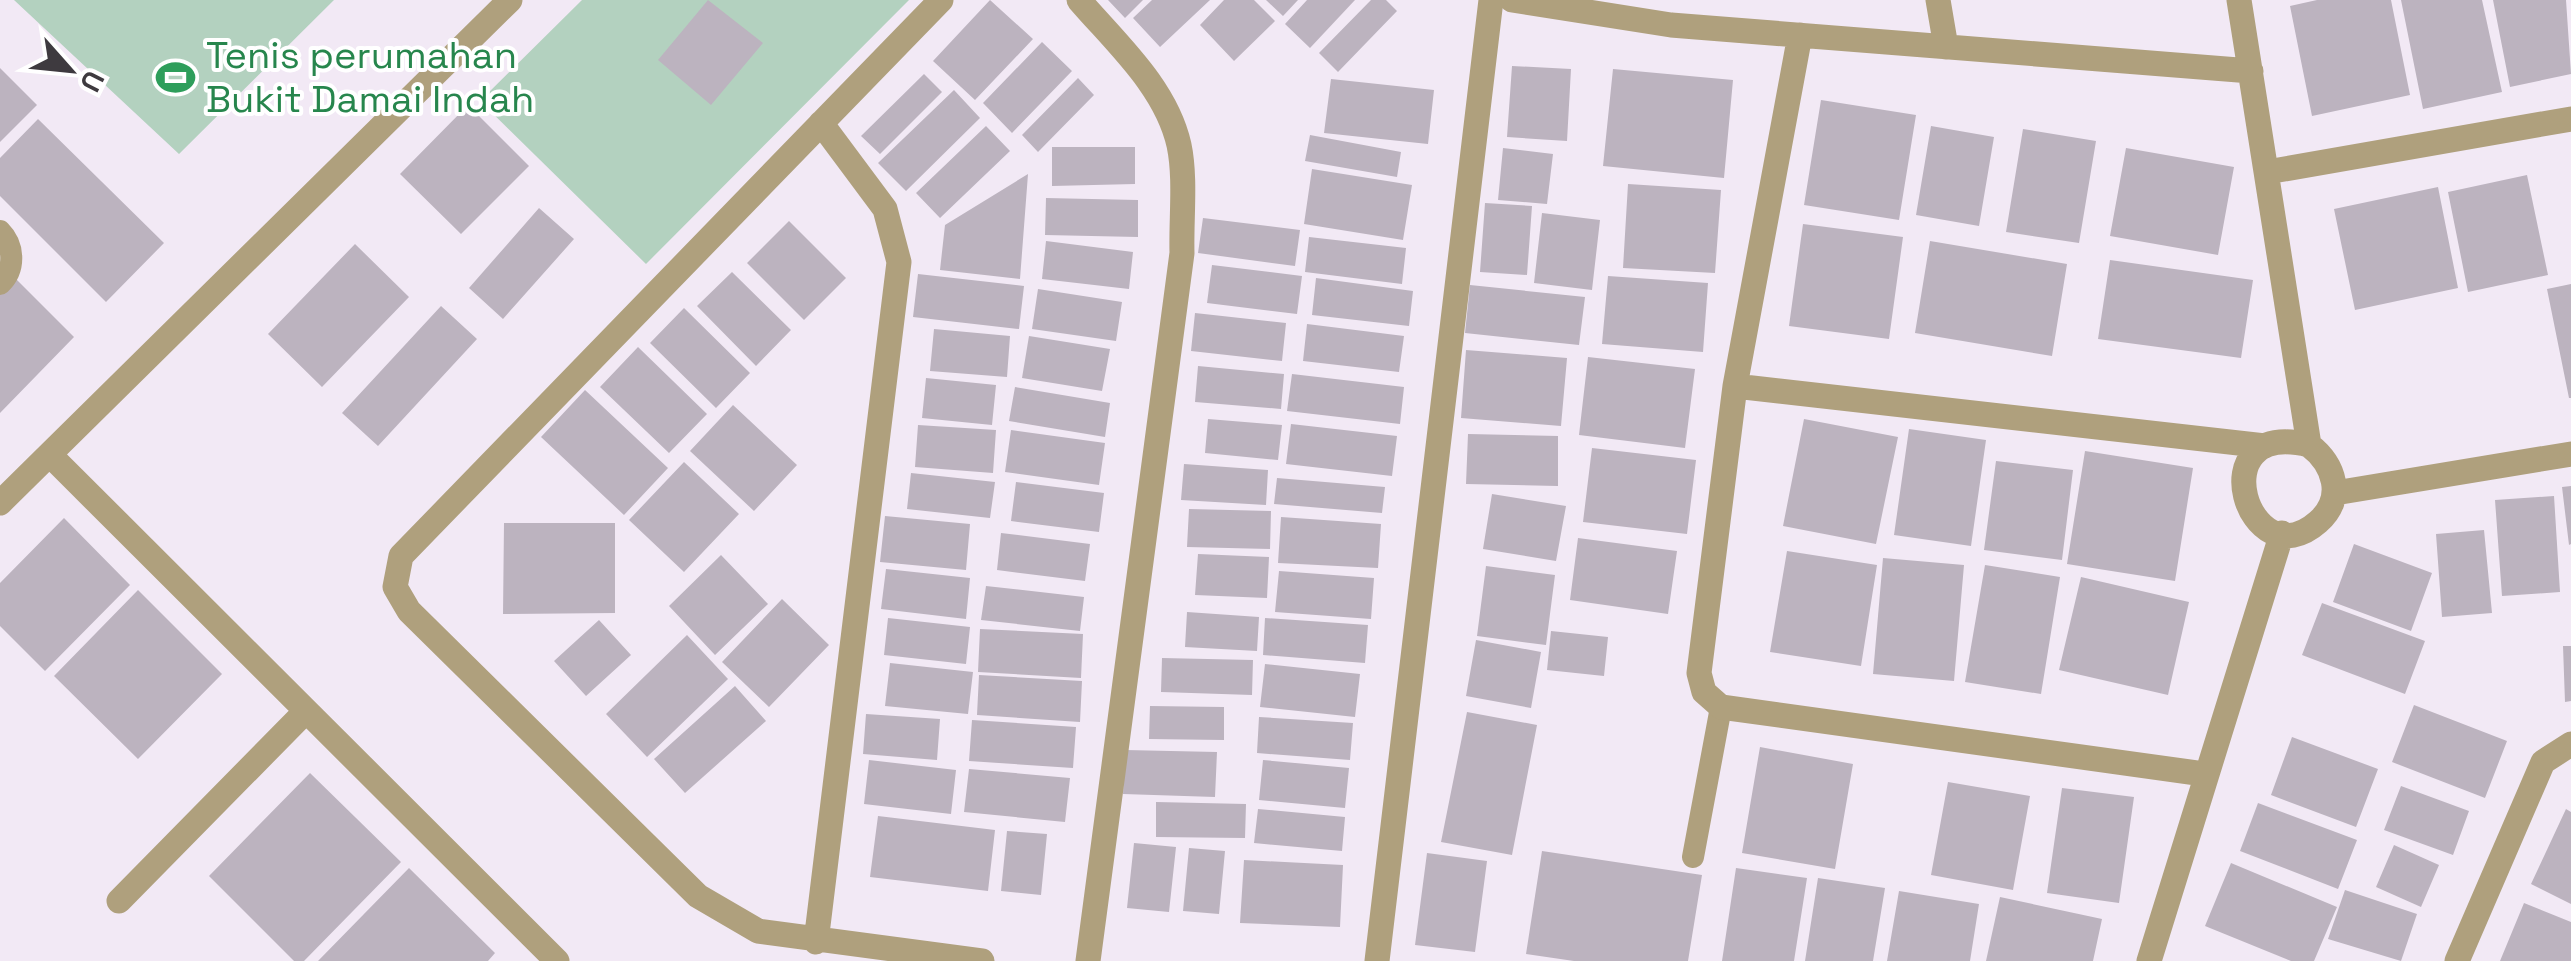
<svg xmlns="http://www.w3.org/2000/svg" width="2571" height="961" font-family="'Space Grotesk',sans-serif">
<rect width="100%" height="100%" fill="#f2e9f5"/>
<path fill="#b3d1bf" d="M14,0H334L179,154Z
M582,0H909L646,264L480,101Z"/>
<path fill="#bcb3bf" d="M708,0L763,43L711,105L658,60Z
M990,0L1033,39L975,100L933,61Z
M1108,0H1143L1125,18Z
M1152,0H1210L1160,47L1133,18Z
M1224,0H1254L1275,21L1234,61L1200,25Z
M1266,0H1298L1283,16Z
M1307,0H1355L1310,48L1285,24Z
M1371,0H1386L1397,11L1338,72L1319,53Z
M2317,0H2391L2410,95L2312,116L2290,6Z
M2401,0H2482L2502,92L2423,109Z
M2493,0H2566L2571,74L2510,87Z
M1042,42L1072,71L1012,133L983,103Z
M1512,66L1571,69L1567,141L1507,137Z
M0,68L37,105L0,142Z
M1613,69L1733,80L1724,178L1603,166Z
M924,74L942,92L880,154L861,136Z
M1078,78L1094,95L1038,152L1022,135Z
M1331,79L1434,90L1428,144L1324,133Z
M954,90L980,118L906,191L878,163Z
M1821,100L1916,115L1899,220L1804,205Z
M468,105L529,166L461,234L400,174Z
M38,119L164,243L106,302L0,196V158Z
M986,126L1010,151L940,218L916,193Z
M1931,126L1994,137L1979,226L1916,215Z
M2023,129L2096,141L2079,243L2006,232Z
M1310,135L1401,152L1397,177L1305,161Z
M1052,147H1135V184L1052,186Z
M1503,148L1553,154L1547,204L1498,200Z
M2126,148L2234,167L2218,255L2110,236Z
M1312,169L1412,185L1403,240L1304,224Z
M1028,174L1020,279L940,270L945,225Z
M2527,175L2548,275L2468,292L2448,192Z
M1628,184L1721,190L1715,273L1623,268Z
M2438,187L2458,288L2355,310L2334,209Z
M1046,198L1138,200V237L1045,235Z
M1485,203L1532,206L1527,275L1480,272Z
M539,208L574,239L503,319L469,288Z
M1542,213L1600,220L1592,290L1534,283Z
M1203,218L1300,230L1295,266L1198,253Z
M789,221L846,278L804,320L747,263Z
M1803,224L1903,237L1889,339L1789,326Z
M1309,237L1406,248L1402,284L1305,272Z
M1046,241L1133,252L1129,289L1042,279Z
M1930,241L2067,264L2052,356L1915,333Z
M355,244L409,297L322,387L268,334Z
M2110,260L2253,280L2241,358L2098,339Z
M1212,265L1302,276L1297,314L1207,303Z
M732,272L791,330L756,366L697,306Z
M918,274L1024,286L1019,329L913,317Z
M1608,276L1708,283L1703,352L1602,344Z
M15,278L74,337L0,413V293Z
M1316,278L1413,291L1409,326L1312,315Z
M2571,284V398H2569L2547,289Z
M1470,285L1585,297L1579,345L1465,333Z
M1038,289L1122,302L1116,341L1032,329Z
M441,306L477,339L378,446L342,413Z
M684,308L750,373L716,408L650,343Z
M1195,313L1286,323L1282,361L1191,351Z
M1307,324L1404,336L1399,372L1303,361Z
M934,329L1010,336L1007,377L930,371Z
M1029,336L1110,349L1102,391L1022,378Z
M638,347L707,414L669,453L600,387Z
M1466,350L1567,358L1561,426L1461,418Z
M1588,357L1695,369L1685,448L1579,435Z
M1198,366L1284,374L1281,409L1195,402Z
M1292,374L1404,387L1400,424L1287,411Z
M926,378L996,385L992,425L922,418Z
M1015,387L1110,403L1105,437L1009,421Z
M585,390L668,468L624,515L541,437Z
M733,405L797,465L754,511L690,451Z
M1208,419L1282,425L1278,460L1205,453Z
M1804,419L1898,437L1876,544L1783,526Z
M1291,424L1397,436L1392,476L1286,464Z
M918,425L996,430L993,473L915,467Z
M1909,429L1986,440L1971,546L1894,535Z
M1011,430L1105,443L1099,485L1005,472Z
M1468,434L1558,436V486L1466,484Z
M1592,448L1696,460L1687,534L1583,522Z
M2085,451L2193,468L2175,581L2067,564Z
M1996,461L2073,470L2062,560L1984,550Z
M684,462L739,514L684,572L629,520Z
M1184,464L1268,470L1266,505L1181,500Z
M911,473L995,482L990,518L907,509Z
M1277,478L1385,487L1382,513L1274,504Z
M1016,482L1104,493L1099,532L1011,521Z
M2571,486V544L2569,545L2562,487Z
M1492,494L1566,506L1556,561L1483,549Z
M2554,496L2560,592L2502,596L2495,500Z
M1189,509L1271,511L1270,549L1187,547Z
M885,516L970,524L966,570L880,562Z
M1281,517L1381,524L1378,568L1278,563Z
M64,518L130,585L45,671L0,626V583Z
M504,523H615V613L503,614Z
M2484,530L2492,613L2442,617L2436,534Z
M1001,533L1090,544L1085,581L997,570Z
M1578,538L1677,551L1668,614L1570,600Z
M2354,544L2432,573L2411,631L2333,602Z
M1787,551L1877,565L1861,666L1770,652Z
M1198,554L1269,557L1267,598L1195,595Z
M721,555L768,604L715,655L669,606Z
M1883,558L1964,565L1954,681L1873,674Z
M1985,565L2060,577L2041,694L1965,682Z
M1486,566L1555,575L1546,645L1477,636Z
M886,569L970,578L966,619L881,609Z
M1279,571L1374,578L1371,619L1275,612Z
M2081,577L2189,602L2168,695L2059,670Z
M986,586L1084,597L1080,631L981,620Z
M138,590L222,674L138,759L54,676Z
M782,599L829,645L769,707L722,662Z
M2322,603L2425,641L2405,694L2302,655Z
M1187,612L1259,617L1257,651L1185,647Z
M888,618L970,627L966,664L884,655Z
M1265,618L1368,625L1365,663L1263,655Z
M599,620L631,655L586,696L554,661Z
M980,629L1083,634L1081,678L978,672Z
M1551,631L1608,637L1604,676L1547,670Z
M687,635L728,679L647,757L606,714Z
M1476,640L1541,652L1531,708L1466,696Z
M2563,646H2571V701L2565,702Z
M1162,658L1253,660L1252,695L1161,692Z
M890,663L973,672L968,714L885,706Z
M1265,664L1360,674L1355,717L1260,707Z
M979,675L1082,681L1080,722L977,715Z
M735,686L766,721L685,793L654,759Z
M2414,705L2507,741L2485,798L2392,762Z
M1150,706L1224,707V740L1149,739Z
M1467,712L1537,725L1512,855L1441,842Z
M866,714L940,719L937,760L863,754Z
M1259,717L1353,723L1350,760L1257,753Z
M972,720L1076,727L1073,768L969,761Z
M2292,737L2378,769L2356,827L2271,795Z
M1760,747L1853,764L1835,869L1742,853Z
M1125,750L1217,752L1215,797L1123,794Z
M869,760L956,770L951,814L864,804Z
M1263,760L1349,768L1345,808L1259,800Z
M969,769L1070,778L1065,822L964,812Z
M310,773L401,862L304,961H294L209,876Z
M1948,782L2030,796L2013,890L1931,875Z
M2401,786L2469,811L2453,855L2384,830Z
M2062,788L2134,797L2119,903L2047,893Z
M1156,802L1246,804L1245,838L1156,837Z
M2258,803L2357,840L2338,889L2240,851Z
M1258,809L1345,817L1342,851L1254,843Z
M2566,809L2571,812V904L2531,884Z
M878,816L995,830L988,891L870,877Z
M1007,831L1047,834L1041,895L1001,891Z
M1134,843L1176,847L1169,912L1127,908Z
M2394,845L2439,865L2421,907L2376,887Z
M1189,848L1225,851L1219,914L1183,911Z
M1542,851L1702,875L1688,961H1574L1526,954Z
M1427,853L1487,861L1475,952L1415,945Z
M1244,860L1343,865L1340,927L1240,923Z
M2231,863L2337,907L2314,961H2291L2205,926Z
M409,868L495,953L488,961H318Z
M1736,868L1807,878L1794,961H1722Z
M1818,878L1885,888L1873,961H1805Z
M2345,890L2417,914L2401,961L2328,939Z
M1899,891L1979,904L1970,961H1887Z
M2000,897L2102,919L2093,961H1986Z
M2524,903L2571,922V961H2500Z"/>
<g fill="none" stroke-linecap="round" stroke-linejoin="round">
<path stroke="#afa07d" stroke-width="22" d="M0,231C14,245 16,269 0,284
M1693,857L1721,707"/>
<path stroke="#afa07d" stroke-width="25" d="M941,0L401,556L395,587L409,611L698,896L758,931L982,961
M1079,0C1116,43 1166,87 1179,145C1186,178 1181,219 1182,253L1088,961
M1512,0L1671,25L2251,71
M1938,0L1946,47
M2239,0L2309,445C2334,464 2346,498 2318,522C2249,583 2197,418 2309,445
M1800,35L1735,386L1699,673L1704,692L1721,707L2204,774
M2267,172L2571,119
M1735,386L2265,446
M50,455L557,961
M2335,493L2571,454
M0,503L510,0
M119,901L306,711
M816,942L899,262L885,209L821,123
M1377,961L1491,0
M2149,961L2282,533
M2457,961L2543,762L2571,744"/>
</g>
<defs>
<symbol id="stadium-bare" viewBox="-9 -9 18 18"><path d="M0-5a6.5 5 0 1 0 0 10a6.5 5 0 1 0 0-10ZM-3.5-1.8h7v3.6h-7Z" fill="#2e9e5b" stroke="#fff" stroke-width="2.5" paint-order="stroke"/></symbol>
</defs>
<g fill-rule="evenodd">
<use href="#stadium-bare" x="148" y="50" width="55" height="55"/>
</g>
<g text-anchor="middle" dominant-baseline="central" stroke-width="8" stroke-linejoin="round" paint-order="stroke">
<g font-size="38" fill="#27864d" stroke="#fff" text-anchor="start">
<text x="206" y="55">Tenis perumahan<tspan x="206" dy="44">Bukit Damai Indah</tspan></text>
</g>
</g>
<g transform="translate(70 70) rotate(117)" stroke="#ffffff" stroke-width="8" paint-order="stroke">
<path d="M0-8L18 38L0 25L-18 38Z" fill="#3e3a3f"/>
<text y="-15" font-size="28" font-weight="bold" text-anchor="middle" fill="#3e3a3f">U</text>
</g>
</svg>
